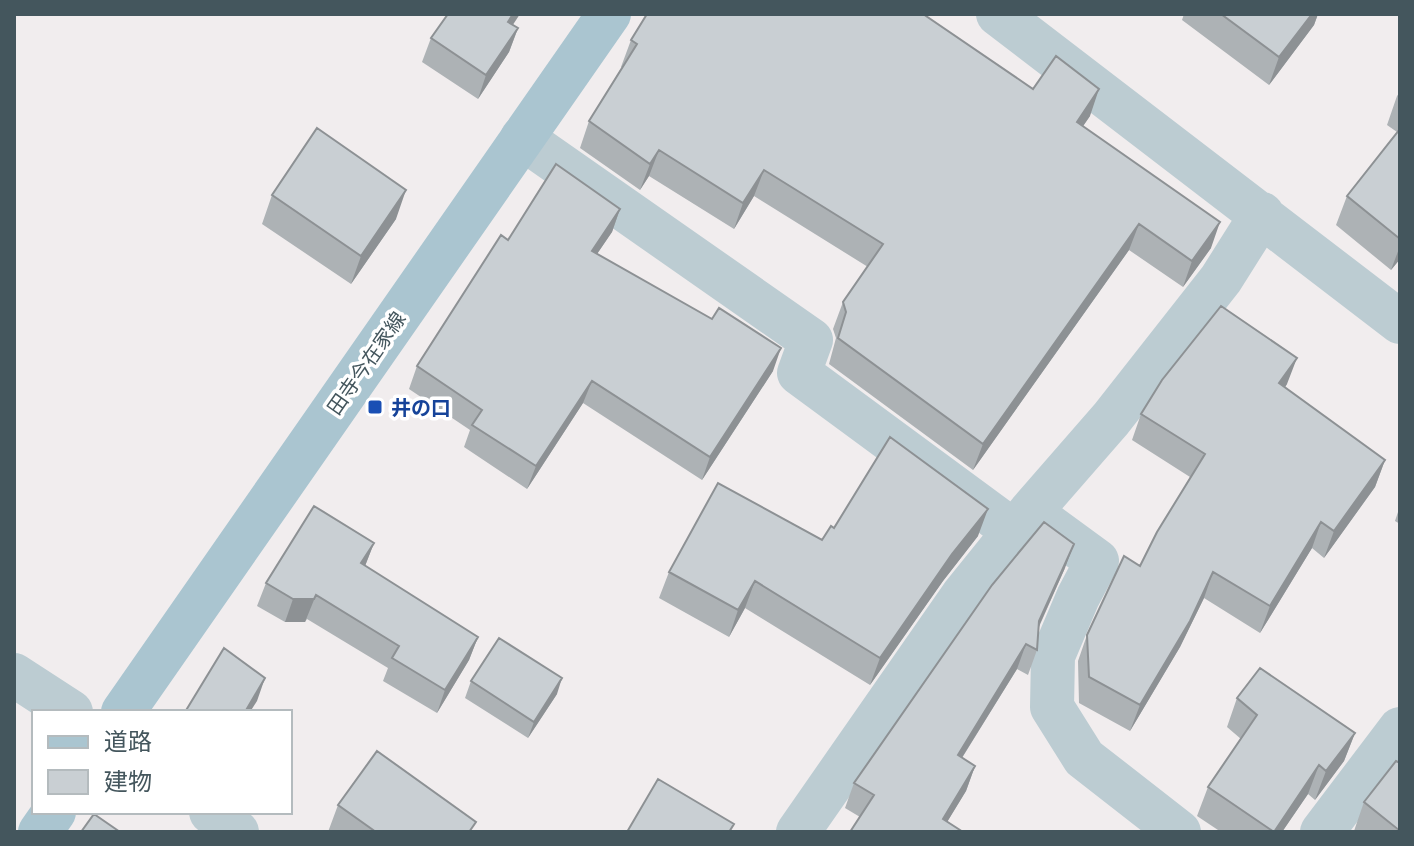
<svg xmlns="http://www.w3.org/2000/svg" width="1414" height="846" font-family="'Open Sans','Noto Sans JP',sans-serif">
<rect width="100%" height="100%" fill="#f1edee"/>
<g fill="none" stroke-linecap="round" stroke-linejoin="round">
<path stroke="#bcccd2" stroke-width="44" d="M998,14L1400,322
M522,138L811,340L799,373L1015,532
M1030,512L1097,561L1078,597L1053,656L1052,707L1084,758L1179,832
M14,675L71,712
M211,812L237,832
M798,832L963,595L1030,512L1111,419L1221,279L1262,214
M1322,832L1400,729"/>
<path stroke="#aac5d0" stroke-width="44" d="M123,712L609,14
M40,832L54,812"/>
</g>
<path fill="#adb2b5" d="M1184,14H1318L1314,25L1269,85L1182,20Z
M513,25L518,28L509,52L478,99L422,62L431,38Z
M631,40L1033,89L1090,116L1083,126L1211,248L1183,287L1129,250L973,470L829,364L836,338L833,329L843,302L868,267L754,196L734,229L649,176L640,190L580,148L589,121L622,67H621Z
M1400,92V259L1391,270L1336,225L1347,196L1397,132L1387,125L1397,96Z
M272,195L396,219L351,284L262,224Z
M620,209L612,232L597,254L773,371L702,480L583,403L527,489L464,447L470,430L409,389L417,366L508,240Z
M1287,384L1285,387L1385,460L1375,487L1324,558L1312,548L1260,633L1204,598L1180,647L1130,731L1079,703L1078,661L1087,635L1140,566L1190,477L1132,440L1141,414Z
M1400,506V524L1395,521Z
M834,528L978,536L943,581L870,685L745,608L729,637L659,598L669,572L822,540Z
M374,543L365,566L478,637L469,660L437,713L383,681L388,668L307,619L305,622H285L257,606L266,583Z
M1065,568L1039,627L1037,650L1028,675L1017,669L962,758L975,766L966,791L947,822L860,817L845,808L854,783Z
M471,681L557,694L528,738L465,698Z
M1237,698L1355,733L1344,761L1315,800L1308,794L1282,832H1221L1197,816L1208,787L1241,739L1227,727Z
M1364,802L1400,832L1354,831Z
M338,805L472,832H328Z"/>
<path fill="#8d9194" d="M513,14H520L499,46L508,22Z
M1312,14H1318L1314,25L1269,85L1279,57Z
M518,28L509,52L478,99L486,75Z
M1099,89L1090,116L1068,148L1077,122Z
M659,150L649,176L640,190L650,164Z
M764,170L754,196L734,229L743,203Z
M406,190L396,219L351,284L361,256Z
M620,209L612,232L584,273L592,251Z
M1220,222L1211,248L1183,287L1192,261Z
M1139,224L1129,250L973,470L983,444Z
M1400,246V259L1391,270Z
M781,348L773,371L702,480L710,457Z
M1297,358L1287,384L1270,410L1279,383Z
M592,381L583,403L527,489L536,466Z
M1385,460L1375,487L1324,558L1334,531Z
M988,509L978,536L943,581L870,685L880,658L952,554Z
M1321,522L1312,548L1260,633L1270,606Z
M374,543L365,566L361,563Z
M1074,544L1065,568L1030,646L1039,621Z
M1213,572L1204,598L1180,647L1130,731L1140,705Z
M755,581L745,608L729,637L738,610Z
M316,595L305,622H285L293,599Z
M478,637L469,660L437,713L445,690Z
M1026,644L1017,669L948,780L958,755Z
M265,678L257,701L250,712H245Z
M562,678L557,694L528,738L534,722Z
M1355,733L1344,761L1315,800L1326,771Z
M1319,765L1308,794L1282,832H1274Z
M975,766L966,791L941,832L943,819Z"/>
<path fill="#c9cfd3" stroke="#8d9194" stroke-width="2" d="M448,14H513L508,22L518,28L486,75L431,38Z
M647,14H923L1033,89L1056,56L1099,89L1077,122L1220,222L1192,261L1139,224L983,444L838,338L846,312L843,302L883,244L764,170L743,203L659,150L650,164L589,121L637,44L631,40Z
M1221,14H1312L1279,57Z
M317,128L406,190L361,256L272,195Z
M1400,129V239L1347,196Z
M556,164L620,209L592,251L712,319L719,308L781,348L710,457L592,381L536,466L472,425L482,410L417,366L501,235L508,240Z
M1221,306L1297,358L1279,383L1385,460L1334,531L1321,522L1270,606L1213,572L1190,621L1140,705L1089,677L1087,635L1124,556L1140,566L1157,532L1205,454L1141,414L1162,380Z
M890,437L988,509L952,554L880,658L755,581L738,610L669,572L718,483L822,540L831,526L834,528Z
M314,506L374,543L361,563L478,637L445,690L392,658L399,646L316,595L314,599H293L266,583Z
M1044,522L1074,544L1039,621L1037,650L1026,644L958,755L975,766L943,819L963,832H850L874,795L854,783L992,585Z
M499,638L562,678L534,722L471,681Z
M224,648L265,678L245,712H185Z
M1260,668L1355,733L1326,771L1319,765L1274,832L1208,787L1257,715L1237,698Z
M377,751L476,822L469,832H376L338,805Z
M1396,761L1400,763V831L1364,802Z
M658,779L734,824L729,832H627Z
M94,814L120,832H81Z"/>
<rect fill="#1a4fb4" stroke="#fff" stroke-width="3" x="367" y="399" width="16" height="16" rx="4"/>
<g text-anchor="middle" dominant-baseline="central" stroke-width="7" stroke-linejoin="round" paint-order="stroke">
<g font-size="20" fill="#44565d" stroke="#fff">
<text transform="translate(366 363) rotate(-55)">田寺今在家線</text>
</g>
<g font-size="20" font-weight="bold" fill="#164399" stroke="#fff" text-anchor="start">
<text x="391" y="407">井の口</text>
</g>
</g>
<rect width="1414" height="846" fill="none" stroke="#44565d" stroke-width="32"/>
<rect x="32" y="710" width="260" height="104" fill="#ffffff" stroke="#b4bbbe" stroke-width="2"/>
<rect x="48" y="736" width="40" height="12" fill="#aac5d0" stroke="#b4bbbe" stroke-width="2"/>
<text x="104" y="750" font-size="24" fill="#44565d">道路</text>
<rect x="48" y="770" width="40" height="24" fill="#c9cfd3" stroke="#b4bbbe" stroke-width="2"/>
<text x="104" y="790" font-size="24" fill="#44565d">建物</text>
</svg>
